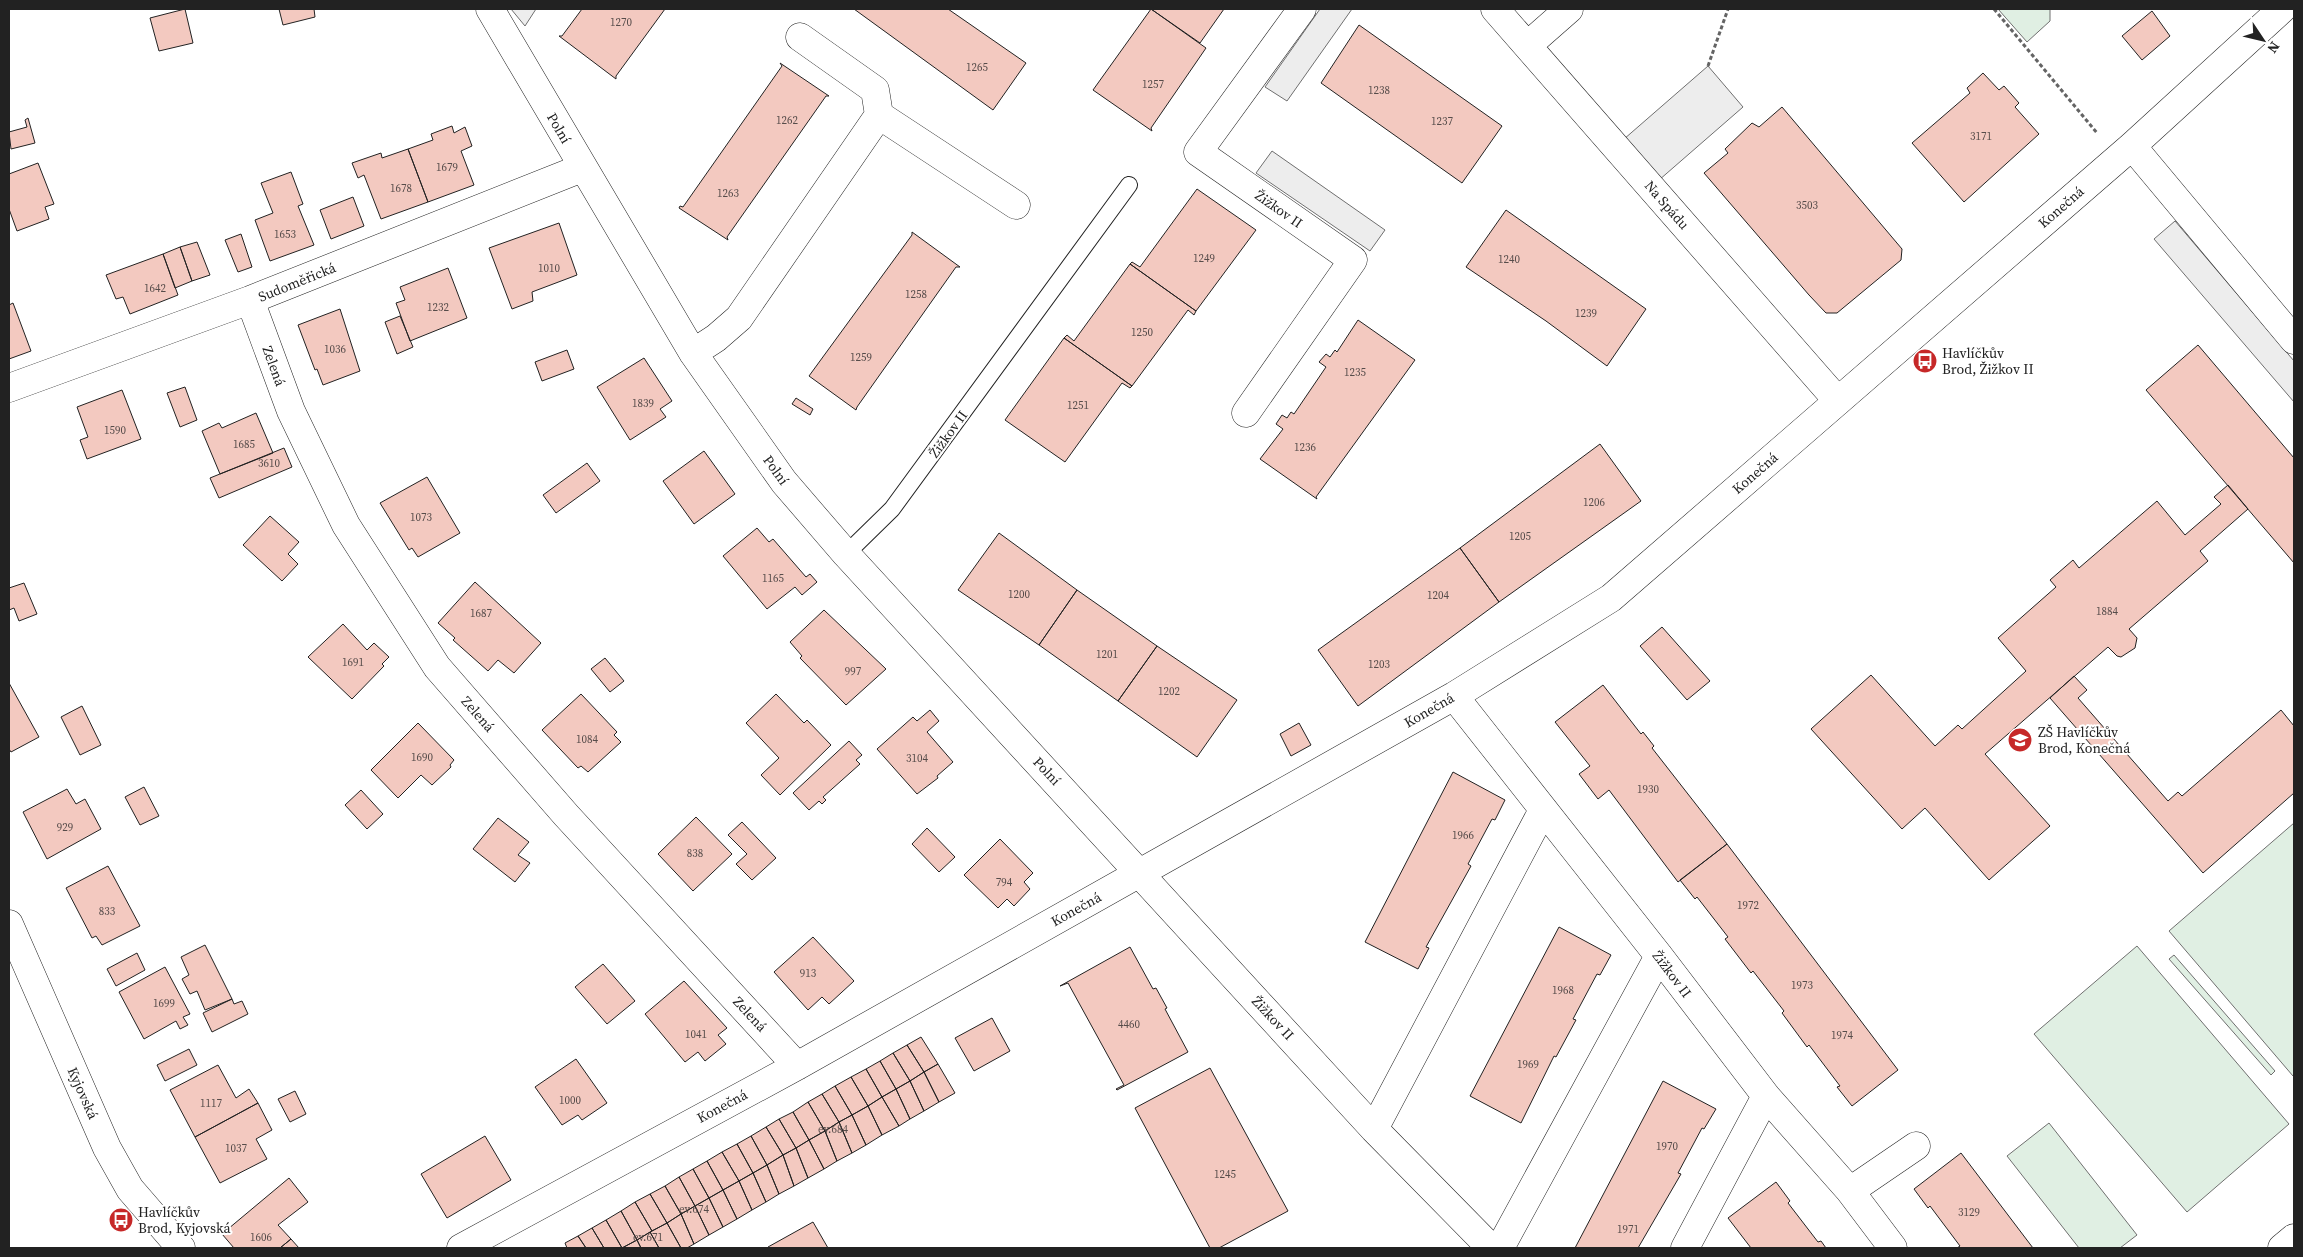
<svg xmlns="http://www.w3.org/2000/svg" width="2303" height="1257" font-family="'Source Serif 4',serif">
<rect width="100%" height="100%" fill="#fff"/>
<path fill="#e0efe3" stroke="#6f6f6f" d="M1998,9H2050V21L2027,42Z
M2294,823V1075L2293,1076L2169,931Z
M2137,946L2289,1124L2187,1212L2034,1034Z
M2174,955L2275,1071L2271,1075L2169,959Z
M2049,1123L2137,1235L2120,1248H2079L2007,1156Z"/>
<path fill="#ededed" stroke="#6f6f6f" d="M511,9H536L525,26Z
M1320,9H1352L1287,101L1265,87Z
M1708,66L1743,107L1651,187L1616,146Z
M1272,151L1385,230L1370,251L1256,173Z
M2175,221L2294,361V402L2154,239Z"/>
<path fill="#f3c9c0" stroke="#222" d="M185,9L193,43L159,51L150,18Z
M279,9H314L315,17L283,25Z
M582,9H665L616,76V79L559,36H562Z
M854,9H948L1026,63L993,110Z
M1151,9H1224L1200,43Z
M1151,9L1206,48L1151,128L1152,131L1093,90Z
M2152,11L2170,36L2142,60L2122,36Z
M1359,25L1502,126L1462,183L1321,83Z
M780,63L829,96H826L727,237L728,240L679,208L680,206L683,207L782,66Z
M1983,73L1999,90L2004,86L2019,103L2015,107L2039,134L1964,202L1912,143L1970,93L1967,88Z
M1782,107L1902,249L1901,260L1837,313H1826L1809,295L1704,173L1728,153L1725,149L1752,123L1759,127Z
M28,118L35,143L11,149L9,132L27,127L25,120Z
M452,126L454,133L465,127L472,146L461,151L474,185L428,202L408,149L433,140L431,134Z
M408,149L428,202L381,219L364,175L358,178L352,163L381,153L382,158Z
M38,163L54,204L45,207L49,219L17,231L9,209V174Z
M291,172L303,204L298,206L314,245L270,261L255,220L273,213L261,183Z
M1197,189L1256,230L1196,311L1130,264L1132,262L1140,267Z
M353,197L364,226L331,239L320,210Z
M1506,210L1646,309L1607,366L1546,321L1466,267Z
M559,223L577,275L532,292L533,301L512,309L489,248Z
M912,232L960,267H956L857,407L856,410L809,376L912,235Z
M241,234L252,267L238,272L225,240Z
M197,242L210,275L192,281L180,247Z
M180,247L192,281L175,288L163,254Z
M163,254L178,295L130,314L123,297L116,299L106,275Z
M1130,264L1196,311L1194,315L1188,310L1132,386L1064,338L1067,335L1074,341Z
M448,268L467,318L410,341L396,303L405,300L400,287Z
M13,303L31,351L9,359V305Z
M340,309L360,371L323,385L317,369L315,370L298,325Z
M400,316L413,347L397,354L385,322Z
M1358,320L1415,360L1316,497L1317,499L1260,459L1283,429L1276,424L1282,415L1287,418L1291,412L1294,414L1326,367L1319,362L1326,354L1330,357L1335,350L1337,352Z
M1064,338L1132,386L1130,388L1122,383L1065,462L1005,420Z
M2198,345L2294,458V563L2146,390Z
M567,350L574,369L542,381L535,362Z
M644,358L672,401L660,409L666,417L630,440L597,387Z
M185,387L197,420L180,427L167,393Z
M122,390L141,439L87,459L80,440L88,437L77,407Z
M796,398L813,409L810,415L792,404Z
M256,413L273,453L220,474L202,431L219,423L222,428Z
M1600,444L1641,501L1499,602L1460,548Z
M284,448L292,467L219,498L210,478Z
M704,451L735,494L694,524L663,481Z
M587,463L600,481L556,513L543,495Z
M427,477L460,533L418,557L412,548L409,550L380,503Z
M2228,485L2248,509L2200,551L2208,561L2129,629L2137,638L2135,648L2121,657L2117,656L2108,647L1985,754L2050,826L1989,880L1925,808L1902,829L1811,729L1871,675L1935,746L1958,725L1962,729L2026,671L1998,638L2056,587L2050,580L2073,560L2079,568L2157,501L2185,535L2221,504L2214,497Z
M270,516L299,542L288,554L298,564L282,581L243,545Z
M757,528L769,542L773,539L806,577L810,574L817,582L802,595L795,587L767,609L723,556Z
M999,533L1077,590L1039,645L958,590Z
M1460,548L1499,602L1358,706L1318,650Z
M475,582L541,643L514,673L498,660L488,671L453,640L455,638L438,623Z
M24,583L37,614L19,621L14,608L9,610V588Z
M1077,590L1157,646L1118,701L1039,645Z
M824,610L886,669L846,705L800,658L802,656L790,642Z
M343,624L367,650L374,643L389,657L382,664L384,666L352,699L308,657Z
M1662,627L1710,681L1687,700L1640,646Z
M1157,646L1237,700L1197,757L1118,701Z
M605,658L624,681L610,692L591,669Z
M2074,676L2087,690L2078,698L2168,801L2178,792L2182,796L2281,710L2294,726V793L2203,873L2050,698Z
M9,683L39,737L11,752L9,749Z
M1603,685L1641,734L1643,732L1654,746L1652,748L1727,844L1678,882L1609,790L1598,799L1579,774L1590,766L1555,722Z
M581,694L617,732L614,735L621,742L588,772L581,766L578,768L542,730Z
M776,694L804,723L807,720L831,745L780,795L761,775L779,758L746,723Z
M82,706L101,745L80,755L61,717Z
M930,710L939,721L927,732L953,762L937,776L938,778L917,794L877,749L913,717L917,721Z
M418,723L454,760L450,765L451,767L432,785L421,775L398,798L371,770Z
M1299,723L1311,745L1291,756L1280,734Z
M849,741L862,755L856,760L860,764L823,797L826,800L822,804L819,801L809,810L793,793Z
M1453,772L1505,800L1495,820L1492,819L1468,864L1471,866L1426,947L1429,948L1418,969L1365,942Z
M144,787L159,816L140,825L125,797Z
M67,789L76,804L85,799L101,829L47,859L23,812Z
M361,790L383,814L367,829L345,805Z
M696,817L732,854L693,891L658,854Z
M498,818L529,842L518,855L530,863L515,882L473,849Z
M742,822L776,858L752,880L736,864L747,854L728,835Z
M927,828L955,857L939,872L912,844Z
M1000,839L1033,873L1024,882L1030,889L1014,906L1007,899L998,908L964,875Z
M1727,844L1898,1070L1852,1106L1837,1087L1840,1086L1809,1045L1807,1047L1782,1013L1784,1011L1753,971L1751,973L1725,939L1728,937L1697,897L1695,899L1680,880Z
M108,866L140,926L102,945L96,936L92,938L66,888Z
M1559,927L1611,955L1600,975L1597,974L1573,1019L1576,1020L1556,1057L1554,1056L1521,1123L1470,1096Z
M813,937L854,981L829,1004L822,997L808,1010L774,972Z
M205,945L232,999L205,1010L197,991L190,994L182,979L189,975L181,957Z
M1130,947L1153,989L1156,988L1167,1008L1165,1009L1188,1052L1117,1090L1116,1089L1124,1085L1068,983L1060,986Z
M137,953L145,970L116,986L107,969Z
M603,964L635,1001L607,1024L575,987Z
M165,967L190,1014L183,1017L188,1025L180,1029L176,1021L144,1039L119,992Z
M684,981L727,1028L718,1035L726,1044L705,1061L698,1052L685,1062L645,1014Z
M232,999L234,1004L242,1001L248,1014L212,1032L203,1013Z
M992,1018L1010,1051L974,1071L955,1038Z
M921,1037L938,1064L924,1072L907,1045Z
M907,1045L924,1072L910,1081L893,1053Z
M189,1049L197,1065L165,1081L157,1065Z
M893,1053L910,1081L896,1089L880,1061Z
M576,1059L607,1103L582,1120L578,1115L562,1125L535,1087Z
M880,1061L896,1089L882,1097L866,1069Z
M938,1064L955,1093L939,1102L924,1072Z
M218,1065L236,1098L249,1089L258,1103L195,1137L170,1090Z
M1210,1068L1288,1211L1219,1248H1210L1135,1108Z
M866,1069L882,1097L868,1106L851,1077Z
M924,1072L939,1102L924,1111L910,1081Z
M851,1077L868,1106L852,1115L835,1086Z
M910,1081L924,1111L910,1119L896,1089Z
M1663,1081L1716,1109L1704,1129L1702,1128L1678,1173L1681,1174L1638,1248H1575Z
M835,1086L852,1115L839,1122L822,1094Z
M896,1089L910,1119L899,1126L882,1097Z
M295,1091L306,1114L290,1122L278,1099Z
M822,1094L839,1122L825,1131L808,1102Z
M882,1097L899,1126L882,1135L868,1106Z
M808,1102L825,1131L809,1140L793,1112Z
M258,1103L272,1130L256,1139L267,1159L220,1183L195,1137Z
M868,1106L882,1135L866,1145L852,1115Z
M793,1112L809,1140L796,1148L779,1119Z
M852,1115L866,1145L852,1153L839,1122Z
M779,1119L796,1148L783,1155L766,1127Z
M839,1122L852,1153L837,1161L825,1131Z
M766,1127L783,1155L767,1165L751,1136Z
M825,1131L837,1161L824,1169L809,1140Z
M485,1136L511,1180L447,1218L421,1174Z
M751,1136L767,1165L753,1173L737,1144Z
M809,1140L824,1169L808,1178L796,1148Z
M737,1144L753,1173L739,1181L722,1152Z
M796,1148L808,1178L794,1186L783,1155Z
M722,1152L739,1181L723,1190L707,1161Z
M1961,1153L2033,1248H1957L1960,1246L1930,1206L1928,1208L1914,1189Z
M783,1155L794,1186L779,1194L767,1165Z
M707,1161L723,1190L709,1198L693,1169Z
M767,1165L779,1194L766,1202L753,1173Z
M693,1169L709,1198L695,1206L679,1177Z
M753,1173L766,1202L752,1210L739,1181Z
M679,1177L695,1206L681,1214L665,1186Z
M289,1178L308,1202L278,1225L291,1239L280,1248H234L222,1234Z
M739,1181L752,1210L737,1219L723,1190Z
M1776,1182L1790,1201L1788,1203L1818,1242L1821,1241L1826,1248H1751L1728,1218Z
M665,1186L681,1214L667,1223L650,1194Z
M723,1190L737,1219L723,1227L709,1198Z
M650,1194L667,1223L652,1231L635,1202Z
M709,1198L723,1227L709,1235L695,1206Z
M635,1202L652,1231L637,1240L621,1211Z
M695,1206L709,1235L694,1244L681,1214Z
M621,1211L637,1240L622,1248L606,1220Z
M681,1214L694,1244L687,1248H681L667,1223Z
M606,1220L622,1248H604L592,1228Z
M813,1222L828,1248H768V1247Z
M667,1223L681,1248H659L650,1232Z
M592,1228L604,1248H586L578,1236Z
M650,1232L659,1248H641L637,1240Z
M578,1236L586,1248H567L565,1243Z
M291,1239L299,1248H280Z
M637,1240L641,1248H622Z"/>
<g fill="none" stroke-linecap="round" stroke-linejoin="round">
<defs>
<path id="service" d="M846,554L892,509L1129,185"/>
<path id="minor" d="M490,9L693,353L784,482L846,554L1374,1129L1491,1248
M1495,9L1838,401
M800,37L875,90L879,115L1016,205
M1528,45L1569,9
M2132,146L2294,340
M250,300L291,411L346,525L437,667L566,815L797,1066
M693,353L716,338L739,318L879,115
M9,388L250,300L582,168
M1246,413L1353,260L1198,152L1302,9
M1454,696L1659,956L1766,1096L1850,1191L1893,1248
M9,924L107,1148L130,1189L181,1248
M1374,1129L1543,810
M1850,1191L1916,1146
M461,1248L797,1066L1454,696L1611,598L2132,146L2282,9
M1500,1248L1659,956
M1685,1248L1766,1096
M2282,1248L2294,1238"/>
</defs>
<use href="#service" stroke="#222" stroke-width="18"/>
<use href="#minor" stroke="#222" stroke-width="29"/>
<path stroke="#646464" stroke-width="3" stroke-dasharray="4 2.5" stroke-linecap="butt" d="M1994,9L2097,133
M1708,66L1728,9"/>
<use href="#service" stroke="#fff" stroke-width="16"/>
<use href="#minor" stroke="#fff" stroke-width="28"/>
</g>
<defs>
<symbol id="bus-disc" viewBox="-11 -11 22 22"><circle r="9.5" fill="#c62828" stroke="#fff"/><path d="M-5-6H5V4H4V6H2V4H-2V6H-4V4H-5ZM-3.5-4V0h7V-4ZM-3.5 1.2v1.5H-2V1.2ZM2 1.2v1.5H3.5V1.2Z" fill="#fff"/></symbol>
<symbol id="school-disc" viewBox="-11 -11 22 22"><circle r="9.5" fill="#c62828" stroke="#fff"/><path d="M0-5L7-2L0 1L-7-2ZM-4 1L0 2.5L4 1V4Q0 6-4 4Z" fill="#fff"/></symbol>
</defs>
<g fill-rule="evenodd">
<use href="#bus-disc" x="1911" y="347" width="28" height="28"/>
<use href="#school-disc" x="2006" y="726" width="28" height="28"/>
<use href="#bus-disc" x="107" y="1206" width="28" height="28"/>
</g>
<g text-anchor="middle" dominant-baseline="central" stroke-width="4" stroke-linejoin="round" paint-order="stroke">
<g font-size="11" fill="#564c4a">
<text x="621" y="22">1270</text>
<text x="977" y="67">1265</text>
<text x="1153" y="84">1257</text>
<text x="1379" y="90">1238</text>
<text x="787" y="120">1262</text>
<text x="1442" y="121">1237</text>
<text x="1981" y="136">3171</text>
<text x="447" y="167">1679</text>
<text x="401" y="188">1678</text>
<text x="728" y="193">1263</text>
<text x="1807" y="205">3503</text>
<text x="285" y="234">1653</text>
<text x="1204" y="258">1249</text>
<text x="1509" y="259">1240</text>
<text x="549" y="268">1010</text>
<text x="155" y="288">1642</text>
<text x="916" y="294">1258</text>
<text x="438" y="307">1232</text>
<text x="1586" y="313">1239</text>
<text x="1142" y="332">1250</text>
<text x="335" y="349">1036</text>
<text x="861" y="357">1259</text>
<text x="1355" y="372">1235</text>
<text x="643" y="403">1839</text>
<text x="1078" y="405">1251</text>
<text x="115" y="430">1590</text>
<text x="244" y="444">1685</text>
<text x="1305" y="447">1236</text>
<text x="269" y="463">3610</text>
<text x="1594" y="502">1206</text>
<text x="421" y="517">1073</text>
<text x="1520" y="536">1205</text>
<text x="773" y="578">1165</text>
<text x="1019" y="594">1200</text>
<text x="1438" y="595">1204</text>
<text x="2107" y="611">1884</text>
<text x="481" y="613">1687</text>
<text x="1107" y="654">1201</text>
<text x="353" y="662">1691</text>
<text x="1379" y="664">1203</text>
<text x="853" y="671">997</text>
<text x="1169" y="691">1202</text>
<text x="587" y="739">1084</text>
<text x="422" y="757">1690</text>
<text x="917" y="758">3104</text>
<text x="1648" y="789">1930</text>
<text x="65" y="827">929</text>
<text x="1463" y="835">1966</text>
<text x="695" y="853">838</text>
<text x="1004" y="882">794</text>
<text x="1748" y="905">1972</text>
<text x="107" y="911">833</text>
<text x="808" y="973">913</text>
<text x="1802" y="985">1973</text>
<text x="1563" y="990">1968</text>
<text x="164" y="1003">1699</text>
<text x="1129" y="1024">4460</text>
<text x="696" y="1034">1041</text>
<text x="1842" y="1035">1974</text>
<text x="1528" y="1064">1969</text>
<text x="570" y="1100">1000</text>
<text x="211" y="1103">1117</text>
<text x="833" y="1129">ev.684</text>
<text x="1667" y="1146">1970</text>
<text x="236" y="1148">1037</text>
<text x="1225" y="1174">1245</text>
<text x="694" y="1209">ev.674</text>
<text x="1969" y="1212">3129</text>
<text x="1628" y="1229">1971</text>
<text x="261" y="1237">1606</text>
<text x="648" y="1237">ev.671</text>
</g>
<g font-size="14" fill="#222" stroke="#fff">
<text transform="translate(559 128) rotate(60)">Polní</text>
<text transform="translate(1667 205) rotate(49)">Na Spádu</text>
<text transform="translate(2061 207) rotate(-41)">Konečná</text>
<text transform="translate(1279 209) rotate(35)">Žižkov II</text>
<text transform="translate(297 282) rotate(-22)">Sudoměřická</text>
<text transform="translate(274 366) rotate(70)">Zelená</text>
<text transform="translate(948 434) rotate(-54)">Žižkov II</text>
<text transform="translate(776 470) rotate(54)">Polní</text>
<text transform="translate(1755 473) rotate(-41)">Konečná</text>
<text transform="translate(1429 710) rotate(-30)">Konečná</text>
<text transform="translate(478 714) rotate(49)">Zelená</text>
<text transform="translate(1047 771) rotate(47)">Polní</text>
<text transform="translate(1076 909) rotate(-29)">Konečná</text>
<text transform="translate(1672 974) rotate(53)">Žižkov II</text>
<text transform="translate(750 1014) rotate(47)">Zelená</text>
<text transform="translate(1273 1018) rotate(47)">Žižkov II</text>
<text transform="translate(83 1093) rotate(66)">Kyjovská</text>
<text transform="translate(722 1106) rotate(-28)">Konečná</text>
</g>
<g font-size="14" fill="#222" stroke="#fff" text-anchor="start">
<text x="1942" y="353">Havlíčkův<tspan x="1942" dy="16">Brod, Žižkov II</tspan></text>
<text x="2038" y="732">ZŠ Havlíčkův<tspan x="2038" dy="16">Brod, Konečná</tspan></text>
<text x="138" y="1212">Havlíčkův<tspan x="138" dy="16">Brod, Kyjovská</tspan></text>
</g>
</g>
<rect width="2303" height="1257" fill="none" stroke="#222222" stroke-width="20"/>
<g transform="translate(2263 40) rotate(125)" stroke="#ffffff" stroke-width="4" paint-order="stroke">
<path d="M0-4L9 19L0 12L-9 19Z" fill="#222222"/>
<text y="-8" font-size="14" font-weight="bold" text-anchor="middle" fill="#222222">N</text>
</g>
</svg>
